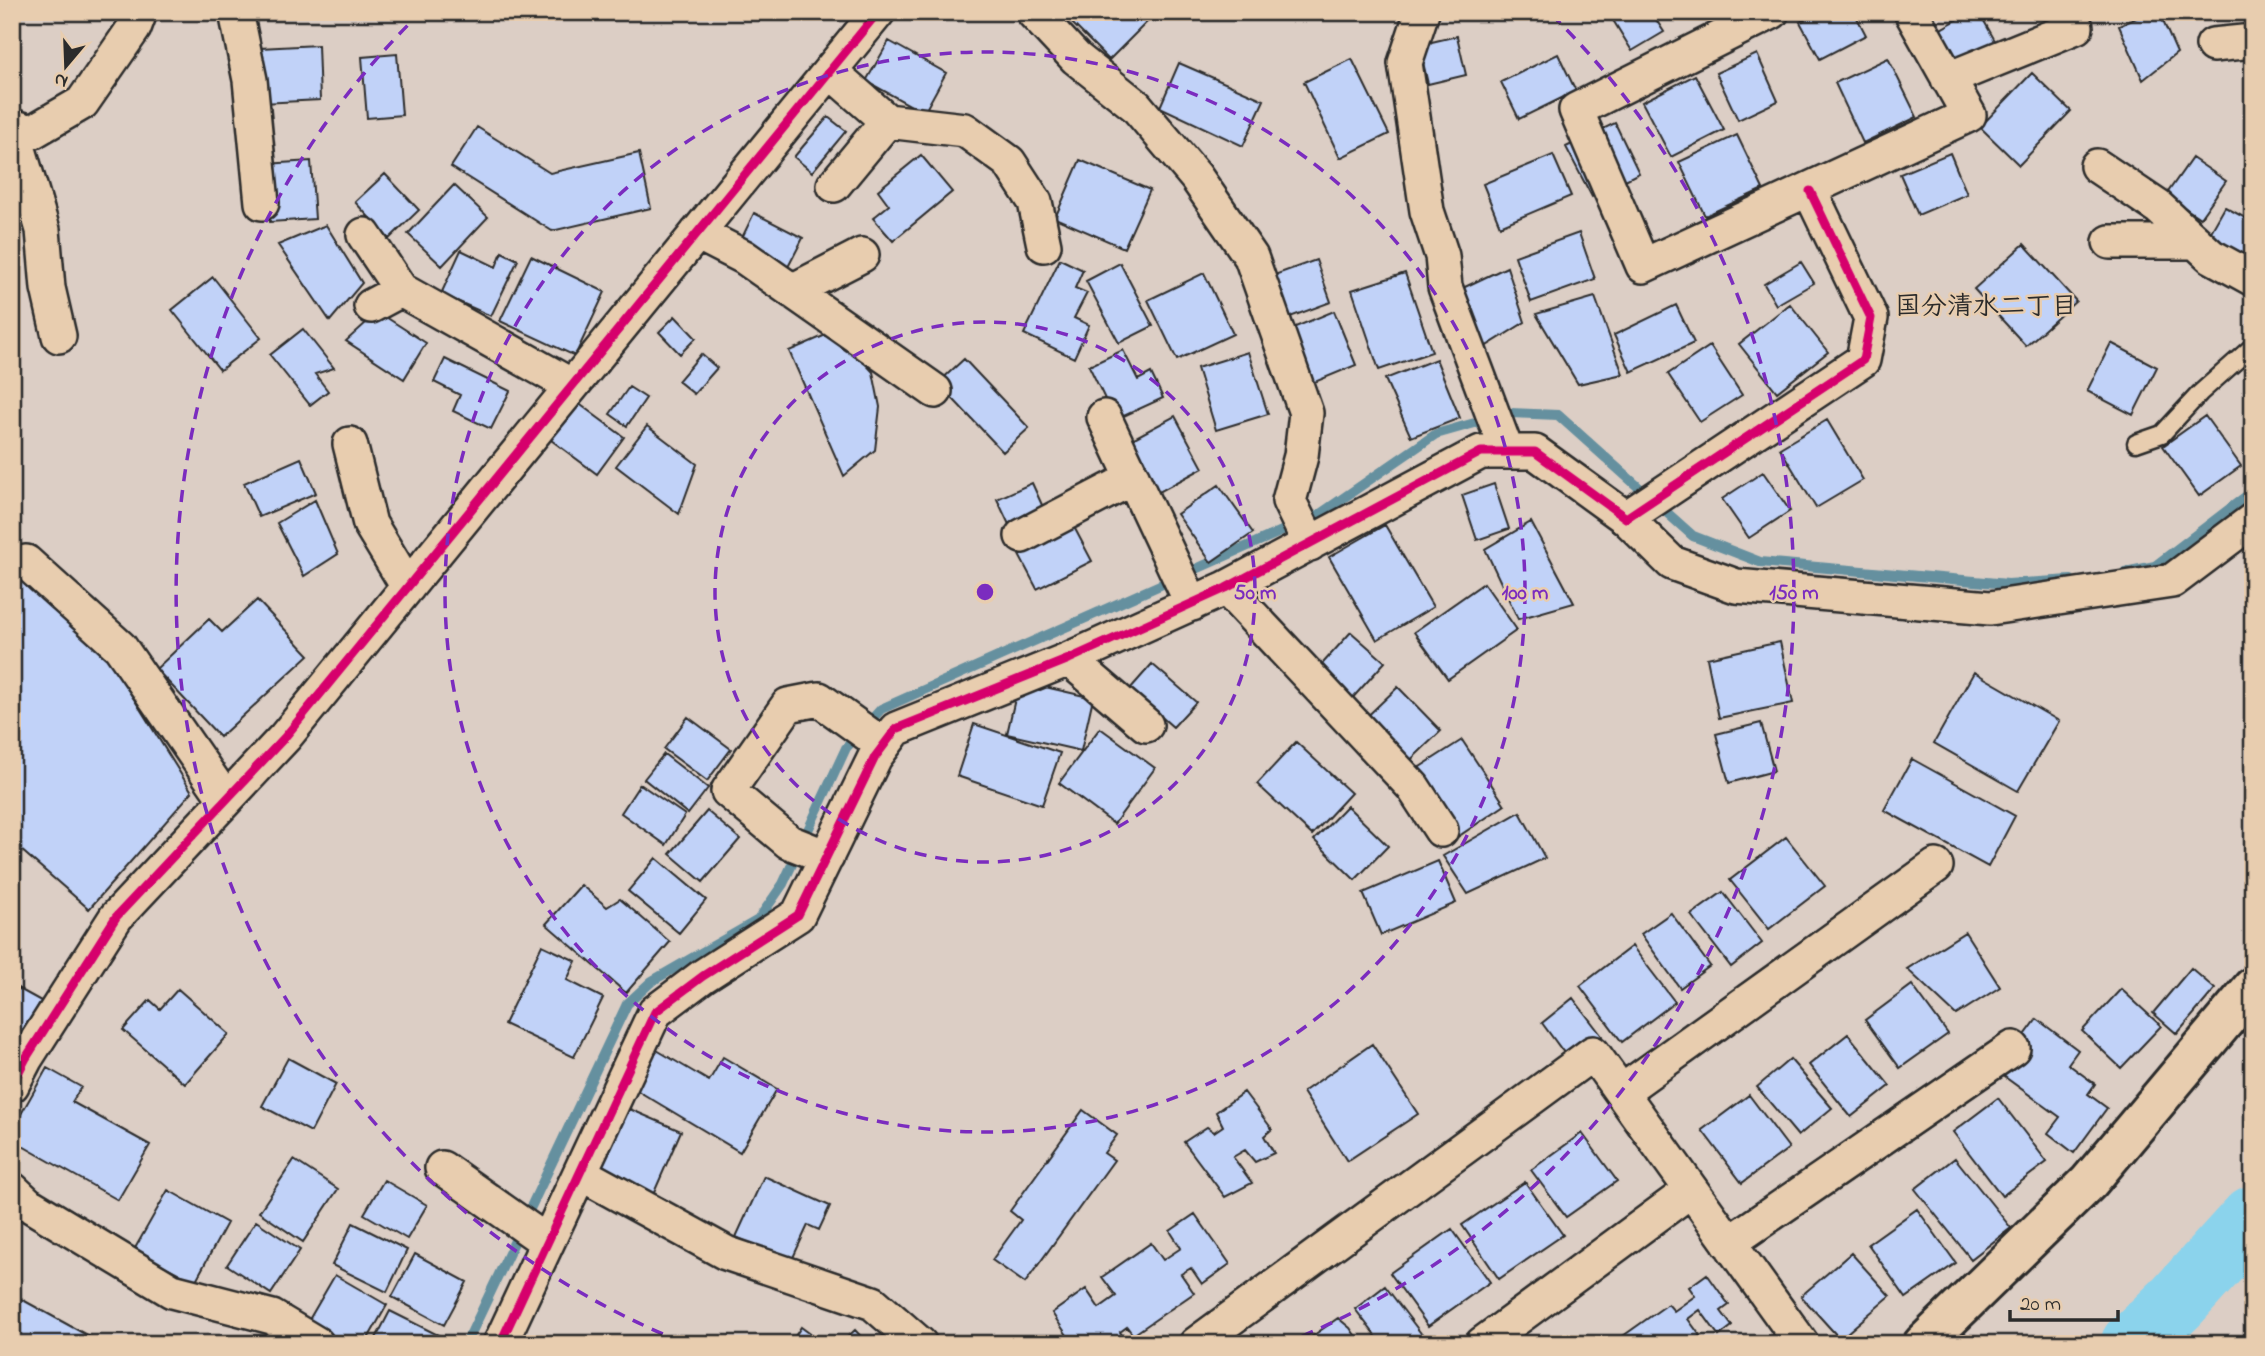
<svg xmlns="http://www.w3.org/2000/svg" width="2265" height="1356" font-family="'Indie Flower','Klee One',sans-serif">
<rect width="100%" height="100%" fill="#dccec5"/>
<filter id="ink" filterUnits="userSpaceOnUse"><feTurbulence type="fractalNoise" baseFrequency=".0143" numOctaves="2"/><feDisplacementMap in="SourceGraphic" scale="14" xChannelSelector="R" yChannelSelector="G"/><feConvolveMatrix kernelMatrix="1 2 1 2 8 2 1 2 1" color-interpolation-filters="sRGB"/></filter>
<g filter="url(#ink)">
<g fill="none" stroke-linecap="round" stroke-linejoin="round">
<path stroke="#65909f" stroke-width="10" d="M2125,572L2155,566L2253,491
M466,1344L627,1004L652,981L758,920L783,884L846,748L881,709L1320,514L1436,434L1510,413L1558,415L1693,536L1760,562L2008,584L2071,580"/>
<path stroke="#8bd3ec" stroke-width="65" d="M2133,1344L2177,1302L2253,1218"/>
</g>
<path fill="#c1d2f8" stroke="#2b2b2b" stroke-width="2" d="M1061,12H1147L1152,17L1109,60Z
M1608,12H1651L1664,32L1632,51Z
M1819,12H1854L1866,35L1820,59L1800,22Z
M1971,12H1979L1998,46L1953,71L1932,34Z
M2149,12H2159L2177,53L2143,80L2119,26Z
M1457,36L1466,75L1428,84L1419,45Z
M889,41L946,73L924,113L866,81Z
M318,45L320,100L262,103L260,48Z
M397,54L402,115L367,118L362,57Z
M1558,54L1576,91L1519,119L1501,82Z
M1757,54L1778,101L1738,120L1716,73Z
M1888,58L1917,117L1863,143L1835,83Z
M1352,59L1389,134L1340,158L1304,82Z
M1179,63L1264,100L1243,146L1160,107Z
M2032,73L2071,111L2019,165L1980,127Z
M1695,75L1724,130L1671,157L1642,102Z
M828,117L846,131L812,172L794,157Z
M1615,123L1639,173L1592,197L1566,147Z
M477,127L550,173L639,153L651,208L552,231L451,167Z
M1737,135L1763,189L1705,216L1679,162Z
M1950,153L1967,194L1918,215L1900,174Z
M921,155L952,192L893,241L873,218L889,205L878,190Z
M1553,155L1571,196L1500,226L1483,184Z
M2192,158L2226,181L2200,218L2166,195Z
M1080,160L1150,190L1124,248L1055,218Z
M311,161L315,219L270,222L266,164Z
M385,174L419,210L389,239L355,202Z
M454,185L488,217L442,266L408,234Z
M2225,207L2253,222V262L2208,237Z
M754,213L803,238L787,269L739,244Z
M326,225L362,283L330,321L278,245Z
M1579,233L1595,279L1531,302L1515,256Z
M2024,244L2076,301L2026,346L1974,289Z
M461,250L496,267L502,252L518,260L491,316L441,294Z
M531,256L605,292L575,356L500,321Z
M1060,259L1083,270L1075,288L1087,293L1074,318L1089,325L1074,358L1024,334Z
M1316,260L1331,302L1282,320L1266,278Z
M1801,262L1814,283L1776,305L1764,284Z
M1120,263L1153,326L1119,343L1086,281Z
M1507,267L1525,322L1480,350L1448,295Z
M1204,273L1233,334L1177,360L1148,300Z
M1405,273L1432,352L1379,370L1352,290Z
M213,277L261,338L220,370L172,310Z
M1595,297L1623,374L1578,384L1536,314Z
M1790,304L1828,352L1777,392L1739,344Z
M1676,305L1694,343L1631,372L1614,335Z
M1334,311L1356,365L1310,384L1288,330Z
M378,312L426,343L404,379L346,341Z
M675,316L696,338L680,354L659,332Z
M303,329L334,368L315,374L328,391L310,405L270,355Z
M835,331L873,372L880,407L875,450L844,476L789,351Z
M2111,343L2157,367L2133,415L2087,391Z
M1710,346L1742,395L1700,422L1668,374Z
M1123,350L1138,380L1151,373L1163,398L1115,420L1089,366Z
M1248,352L1268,414L1216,430L1197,368Z
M701,354L717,368L694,394L678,381Z
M445,359L510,391L491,429L453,411L460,395L434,382Z
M964,359L1029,428L1003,452L938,383Z
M1436,359L1460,418L1411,437L1385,379Z
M629,387L646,398L627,426L610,414Z
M574,400L624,437L597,474L547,437Z
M1175,416L1203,468L1150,497L1121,445Z
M2205,416L2241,466L2199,496L2163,446Z
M1827,420L1863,480L1816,508L1780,448Z
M647,426L697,464L679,514L616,466Z
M301,458L316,493L259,517L244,483Z
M1763,472L1790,511L1749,538L1722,499Z
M1032,483L1047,516L1012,531L997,499Z
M1494,484L1509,529L1477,540L1462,495Z
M1219,485L1253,533L1211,562L1177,514Z
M315,500L338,554L304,576L277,523Z
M1531,522L1574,603L1518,619L1485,549Z
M1385,525L1433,607L1377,640L1329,557Z
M1074,527L1092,561L1037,589L1019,555Z
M12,562L109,659L192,792L89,909L12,842Z
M1484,583L1517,630L1448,679L1414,632Z
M257,600L309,655L220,737L156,669L209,619L222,632Z
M1351,632L1385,662L1339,713L1305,683Z
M1780,642L1793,703L1719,718L1707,658Z
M1152,664L1196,702L1173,727L1130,689Z
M1974,672L2059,721L2018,791L1934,743Z
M1019,681L1093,698L1081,751L1007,734Z
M1398,687L1441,731L1400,770L1357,726Z
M688,717L731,749L707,781L664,749Z
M1761,723L1774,771L1729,783L1716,734Z
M974,724L1060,753L1042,805L957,776Z
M1100,728L1155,768L1114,824L1059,783Z
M1462,740L1505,805L1453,840L1409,774Z
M1296,742L1351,793L1312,835L1257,784Z
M664,754L708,788L688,814L644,779Z
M1912,759L2015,816L1988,867L1884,810Z
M640,784L685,815L666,845L621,813Z
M1347,806L1388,846L1355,880L1314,840Z
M707,811L740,839L703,882L670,854Z
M1520,812L1545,858L1468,894L1443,856Z
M1786,837L1825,886L1769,929L1730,880Z
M656,858L706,900L679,933L628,891Z
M1438,861L1456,903L1381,935L1363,893Z
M581,885L607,907L620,899L670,942L626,993L546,924Z
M1723,892L1762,943L1731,967L1691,915Z
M1671,913L1710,966L1680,988L1641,934Z
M1965,932L2000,987L1956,1015L1907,969Z
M542,945L576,961L567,980L603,998L574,1057L504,1024Z
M1632,946L1675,1002L1622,1042L1580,986Z
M2191,968L2215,989L2177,1034L2153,1013Z
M12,985L41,1001L12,1051Z
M1912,985L1948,1034L1900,1068L1865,1020Z
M178,989L229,1034L185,1084L123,1030L150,1000L160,1009Z
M2121,989L2161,1026L2121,1068L2082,1031Z
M1573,998L1602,1036L1570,1061L1542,1023Z
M2037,1019L2078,1050L2068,1064L2095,1084L2088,1094L2107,1108L2074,1153L2048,1133L2060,1117L1998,1072Z
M1848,1034L1890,1086L1851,1117L1809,1065Z
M1372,1044L1418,1114L1347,1161L1303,1092Z
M650,1046L709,1081L723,1057L777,1089L740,1152L628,1085Z
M288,1058L336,1084L311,1132L262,1106Z
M1790,1059L1832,1108L1798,1136L1757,1087Z
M47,1068L81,1087L72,1102L150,1145L118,1200L12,1140V1130Z
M1244,1092L1272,1129L1264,1136L1274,1153L1255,1162L1245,1150L1233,1157L1252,1183L1225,1197L1184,1142L1207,1127L1214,1132L1223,1126L1216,1112Z
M1749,1095L1789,1148L1742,1183L1702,1130Z
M1998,1098L2047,1162L2002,1196L1953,1132Z
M625,1107L681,1131L653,1195L598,1171Z
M1083,1110L1117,1135L1104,1153L1114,1160L1025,1283L992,1260L1021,1220L1010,1211Z
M1582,1133L1617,1181L1566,1217L1531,1170Z
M1955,1158L2011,1228L1971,1259L1915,1189Z
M294,1160L338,1189L303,1242L259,1212Z
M764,1176L830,1206L819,1230L808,1225L791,1262L736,1237Z
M384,1180L427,1205L407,1239L364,1214Z
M1525,1182L1563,1235L1499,1279L1462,1225Z
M168,1190L227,1223L195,1282L134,1250Z
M1917,1209L1956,1263L1906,1298L1868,1244Z
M1195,1214L1230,1264L1202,1284L1191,1268L1181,1274L1194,1293L1133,1335L1127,1327L1120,1332L1128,1344H1073L1052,1313L1086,1289L1099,1308L1116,1296L1102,1277L1151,1243L1163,1260L1181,1248L1170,1231Z
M256,1221L300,1250L271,1294L227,1265Z
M353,1223L407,1250L387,1292L332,1265Z
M1452,1229L1490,1282L1428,1326L1390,1273Z
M1851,1253L1890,1296L1840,1339L1801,1296Z
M415,1254L467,1282L444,1325L392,1297Z
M1707,1274L1729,1305L1721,1311L1732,1326L1719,1336L1700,1310L1688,1319L1704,1341L1701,1344H1618L1616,1341L1668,1304L1674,1311L1695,1296L1689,1287Z
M335,1275L387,1305L365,1344H339L306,1325Z
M1385,1286L1423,1336L1413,1344H1382L1355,1309Z
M12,1294L103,1344H12Z
M390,1311L446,1339L444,1344H373Z
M1338,1318L1350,1328L1361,1344H1309L1307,1340Z
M801,1327L824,1344H790Z
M855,1330L868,1344H840Z"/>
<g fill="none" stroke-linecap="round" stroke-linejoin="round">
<defs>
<path id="lane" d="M2136,443L2162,434L2200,393L2253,346"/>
<path id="street" d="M236,12L250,80L262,203
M1033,12L1076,58L1136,106L1196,177L1251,257L1306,413L1301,456L1289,501L1310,544
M1422,12L1405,63L1427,211L1442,256L1445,287L1507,452
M1772,12L1576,110L1643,266L1969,115L1911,12
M2213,45L2253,41
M830,71L887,121L834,185
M1948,79L2076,27
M887,121L965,130L1009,162L1035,202L1044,245
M12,126L43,230L48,288L59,336
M12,126L32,132L82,103L134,28L140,12
M2097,166L2158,207L2211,256L2253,279
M697,233L744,257L935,391
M364,235L401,290L572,386
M2110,242H2196
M792,291L862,255
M371,306L401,290
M1104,417L1192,604
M350,444L370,524L408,587
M1626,518L1672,563L1736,586L1990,608L2172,581L2253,520
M1022,536L1133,478
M26,562L120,647L226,800
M1226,588L1413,787L1441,830
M1069,659L1146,725
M827,857L789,842L728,791L788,705L819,699L883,745
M12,1085L26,1058L116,917L285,737L878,12
M1621,1092L1936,866
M442,1168L547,1242
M580,1173L726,1253L873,1303L920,1344
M12,1189L28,1204L172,1291L272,1317L317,1344
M1729,1243L2013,1048
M500,1344L655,1012L703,976L798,915L875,757L896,729L1069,659L1226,588L1481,452H1535L1626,518L1863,360L1871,318L1810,191
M1196,1344L1593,1053L1802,1344
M1482,1344L1691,1190"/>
<path id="secondary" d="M1923,1344L2089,1182L2253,987"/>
</defs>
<use href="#lane" stroke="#2b2b2b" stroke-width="21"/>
<use href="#street" stroke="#2b2b2b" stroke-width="38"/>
<use href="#secondary" stroke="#2b2b2b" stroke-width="44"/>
<use href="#lane" stroke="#e8cdaf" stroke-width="16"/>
<use href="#street" stroke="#e8cdaf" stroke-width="33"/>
<use href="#secondary" stroke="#e8cdaf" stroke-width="38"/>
<defs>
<path id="cycleway" d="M12,1085L26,1058L116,917L285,737L878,12
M500,1344L655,1012L703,976L798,915L875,757L896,729L1069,659L1226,588L1481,452H1535L1626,518L1863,360L1871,318L1810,191"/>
</defs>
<use href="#cycleway" stroke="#e8cdaf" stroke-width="13"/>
<use href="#cycleway" stroke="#d6006c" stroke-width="9"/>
</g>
</g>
<g fill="none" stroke="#7b2cbf" stroke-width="3.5" stroke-dasharray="12 9">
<circle cx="985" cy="592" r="270"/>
<circle cx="985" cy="592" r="540"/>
<path d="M682 1342A809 809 0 0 1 418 15M1552 15A809 809 0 0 1 1288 1342"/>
</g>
<g text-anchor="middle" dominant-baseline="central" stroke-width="5" stroke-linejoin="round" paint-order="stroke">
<g font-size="26" font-weight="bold" fill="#2b2b2b" stroke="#e8cdaf">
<text x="1986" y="308">国分清水二丁目</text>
</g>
</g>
<circle cx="985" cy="592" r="10" fill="#7b2cbf" stroke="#e8cdaf" stroke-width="3.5"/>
<g font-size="21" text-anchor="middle" font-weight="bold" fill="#7b2cbf" stroke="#e8cdaf" stroke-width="5" stroke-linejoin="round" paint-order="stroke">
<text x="1255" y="599">50 m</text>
<text x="1525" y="599">100 m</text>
<text x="1794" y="599">150 m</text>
</g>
<rect width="2265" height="1356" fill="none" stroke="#e8cdaf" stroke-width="42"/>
<rect x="21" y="21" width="2223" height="1314" fill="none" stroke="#2b2b2b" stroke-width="2.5" filter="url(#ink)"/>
<g transform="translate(66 66) rotate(199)" stroke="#e8cdaf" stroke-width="5" paint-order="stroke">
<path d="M0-5L12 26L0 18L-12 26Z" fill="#2b2b2b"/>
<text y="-10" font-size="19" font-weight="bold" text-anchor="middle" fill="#2b2b2b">N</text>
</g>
<path d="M2010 1310v10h108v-10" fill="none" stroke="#2b2b2b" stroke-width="3.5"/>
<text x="2020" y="1310" font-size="21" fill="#2b2b2b" stroke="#e8cdaf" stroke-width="5" paint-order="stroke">20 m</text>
</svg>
